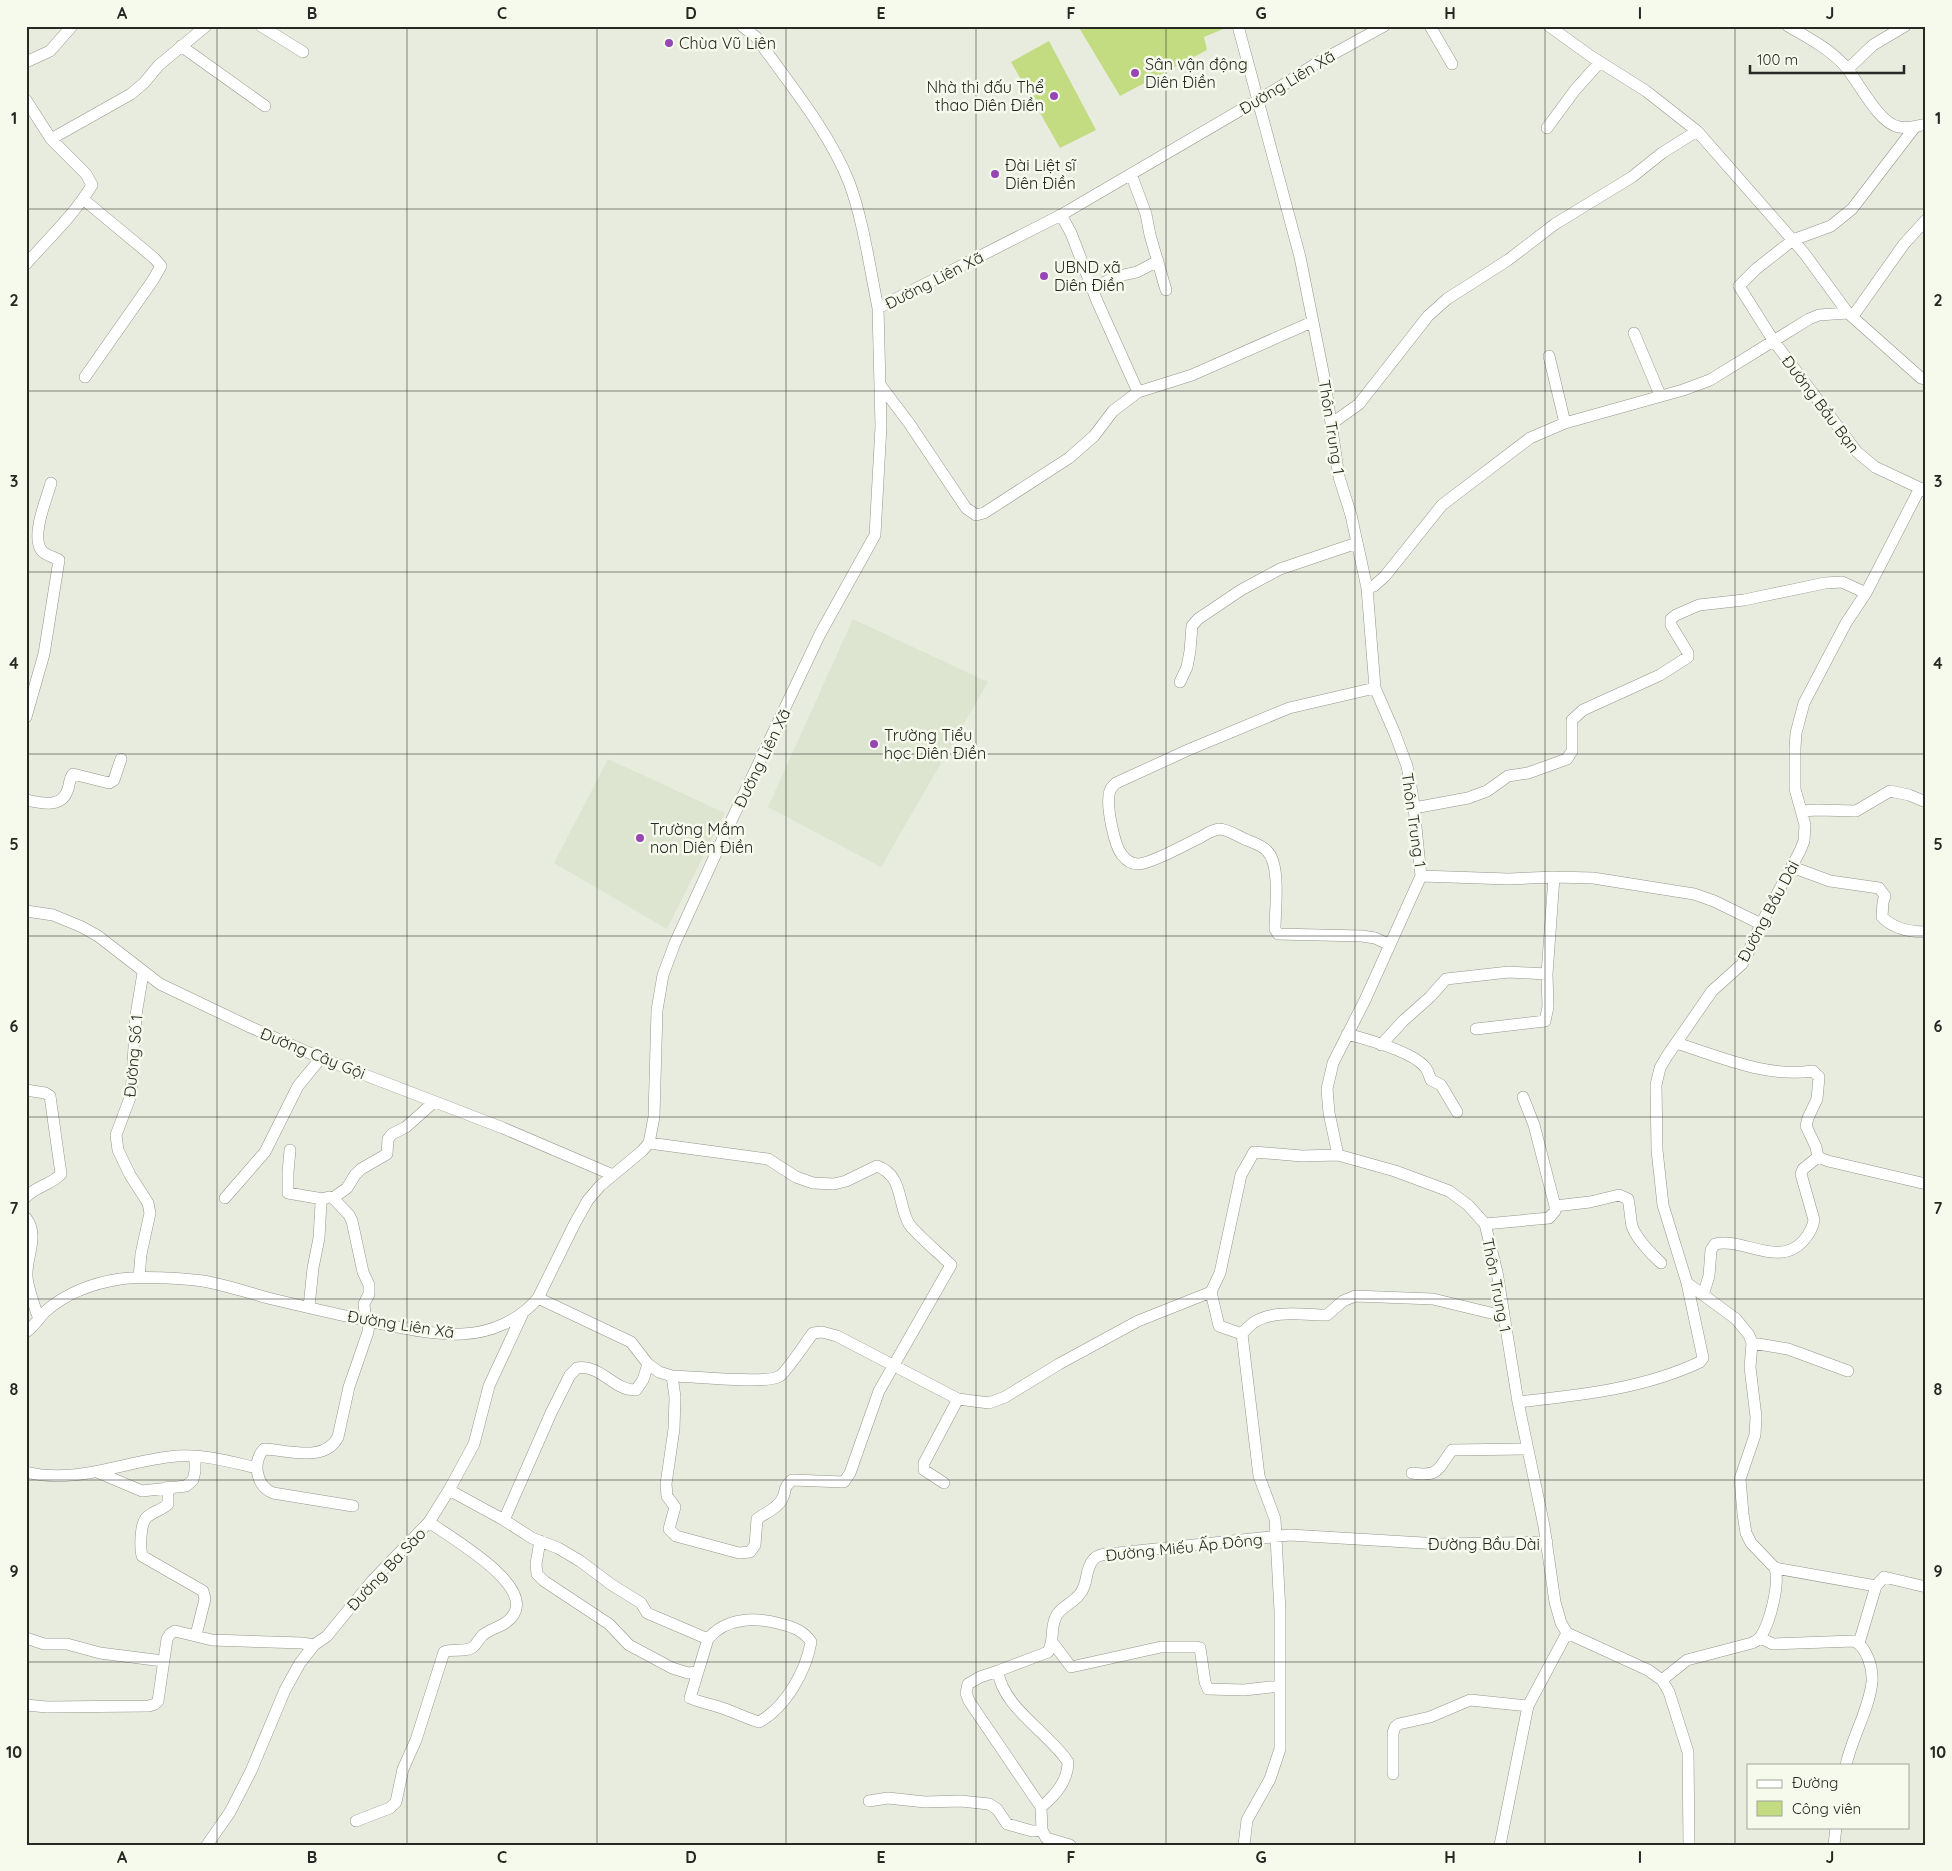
<svg xmlns="http://www.w3.org/2000/svg" width="1952" height="1871" font-family="Quicksand,sans-serif">
<rect width="100%" height="100%" fill="#e8ecdf"/>
<path fill="#dde4cf" d="M853,619L988,682L881,867L768,807Z
M608,759L725,813L667,929L554,863Z"/>
<path fill="#c3dc81" d="M1078,26H1228V27L1204,37L1207,50L1120,96Z
M1049,41L1096,130L1060,148L1011,62Z"/>
<g fill="none" stroke-linecap="round" stroke-linejoin="round">
<defs>
<path id="minor" d="M261,26L303,52
M742,26L756,37C787,81 829,131 849,182C863,219 870,269 878,308
M1238,26L1300,257L1325,382L1339,477L1351,515L1367,588L1375,688L1395,734L1407,766L1413,798L1421,876L1365,1000L1333,1063L1327,1089L1329,1113L1338,1155L1395,1171L1449,1191L1468,1205L1485,1224L1497,1272L1518,1402L1544,1526L1555,1602L1561,1623L1567,1633L1648,1670L1662,1680L1669,1692L1688,1752L1689,1845
M1430,26L1452,64
M1549,26L1592,57L1646,91L1697,131L1804,253L1848,313L1921,378L1926,379
M1788,26C1807,37 1828,48 1843,64C1858,79 1877,123 1899,127C1908,129 1917,126 1926,124
M181,46L265,106
M26,62L50,51L72,26
M1848,69L1873,45L1905,26
M26,100L51,139L131,94L144,83L159,65L206,26
M1915,127L1852,209L1831,226L1793,240L1756,269L1739,286L1773,340L1857,452L1875,467L1926,491
M1547,128L1575,90L1600,62
M1131,174L1146,214L1150,235L1166,290
M83,199L154,258L161,266L153,280L85,377
M1061,215L1071,233L1097,301L1138,392
M26,264C49,238 74,215 92,185L86,174L51,139
M1093,289L1114,277L1137,272L1158,261
M1853,316L1904,244L1926,220
M1634,333L1660,395
M1549,356L1565,423
M881,386L909,423L966,508L976,515L984,513L1069,458L1094,436L1113,411L1138,392L1192,375L1312,322
M1331,424L1359,404L1428,316L1447,299L1508,260L1555,224L1632,177L1662,153L1697,131
M1367,588L1374,586L1385,576L1442,505L1530,438L1565,423L1683,390L1710,380L1809,319L1819,315L1848,313
M1180,682L1187,667L1190,651L1192,626L1198,619L1241,590L1280,569L1357,543
M1375,688L1289,708L1188,750L1116,783C1112,787 1109,790 1109,796C1107,808 1114,845 1122,855C1126,860 1132,864 1138,864C1151,864 1188,843 1201,837C1206,834 1212,830 1219,829C1228,829 1239,837 1247,840C1254,843 1262,845 1267,851C1281,864 1275,910 1275,929L1278,934L1362,936L1375,938L1390,945
M26,717L44,654L59,560C54,557 45,555 42,551C30,537 47,498 51,483
M26,800C42,803 62,809 68,789C70,783 69,779 73,774L109,783L114,780L121,759
M1414,808L1468,798L1487,791L1508,776L1528,773L1567,759L1572,751V720L1583,710L1660,675L1688,657V653L1671,625V619L1676,615L1699,605L1744,600L1825,583L1842,582L1866,593
M1801,811L1818,810L1856,811L1890,791L1909,795L1926,802
M1792,867L1830,881L1879,888L1885,896L1883,902L1882,917C1894,929 1909,932 1926,932
M1421,876L1509,879L1554,877L1593,878L1694,894L1714,901L1761,924
M26,911L53,915L82,927L98,936L160,984L250,1027L321,1058L503,1128L613,1175
M1476,1029L1545,1021L1548,1007L1547,974L1554,877
M1347,1034C1366,1039 1411,1051 1424,1066C1428,1069 1429,1076 1431,1080L1441,1085L1457,1112
M1676,1043C1721,1057 1766,1078 1813,1071L1819,1077L1817,1099L1808,1118L1806,1126L1816,1147L1818,1157L1803,1169L1801,1174L1814,1220C1813,1228 1809,1234 1804,1240C1779,1269 1744,1237 1715,1244L1711,1250L1709,1276L1703,1295
M1381,1045L1403,1021L1430,997L1446,979L1509,972L1547,974
M26,1090L45,1093L50,1096L61,1174C51,1185 36,1186 26,1197
M649,1143L768,1159L796,1177L813,1183L834,1184L846,1181L877,1166C904,1176 897,1203 909,1224C916,1234 941,1255 951,1265L879,1391L850,1473L844,1482L792,1480C783,1489 787,1487 783,1497C779,1508 765,1513 757,1519L755,1545L750,1552L739,1553L676,1536L669,1529L675,1507L667,1496L666,1484L674,1429L675,1397L672,1376
M290,1150L288,1172V1193L323,1199
M1818,1157L1828,1161L1926,1184
M225,1198L265,1152L298,1086L321,1058
M333,1198L347,1188L355,1175L361,1169L387,1154L388,1139L392,1134L406,1127L434,1102
M1555,1206L1590,1202L1619,1195L1628,1199C1630,1207 1630,1217 1632,1226C1636,1238 1651,1254 1661,1263
M26,1218C39,1235 27,1255 27,1273C26,1283 35,1308 39,1319
M1485,1224L1549,1218L1555,1211V1206L1534,1125L1523,1097
M139,1278L141,1254L150,1213L148,1203L130,1175L118,1150L116,1135L131,1095L136,1015L143,973
M1211,1292L1219,1326L1242,1334L1259,1476L1275,1519L1280,1611V1749L1270,1779L1247,1820L1244,1845
M538,1298L631,1342L648,1364L659,1372L672,1376C694,1376 766,1385 780,1376C787,1371 806,1342 813,1333L822,1332L837,1336L958,1399L989,1403L1005,1397L1059,1364L1138,1321L1211,1292L1220,1273L1241,1175L1254,1152L1302,1156L1338,1155
M309,1307L313,1268L319,1238L321,1203L323,1199L329,1197L333,1198L349,1215L352,1221L363,1272L369,1285V1294L364,1304L365,1313L369,1322L368,1332L349,1387L338,1437C325,1463 288,1450 264,1449C252,1462 256,1486 273,1493L353,1506
M26,1332C35,1326 39,1317 47,1310C67,1293 94,1283 120,1279C141,1276 181,1278 203,1281C226,1285 249,1293 272,1299C314,1309 356,1319 398,1327C419,1331 440,1335 462,1334C491,1333 520,1320 538,1298L575,1223L588,1200L600,1186L642,1151L649,1143L654,1117L657,1010L663,975L675,943L724,836L820,634L875,535L881,426L878,308L1061,215L1280,87L1315,64L1384,26
M1242,1334C1245,1330 1249,1326 1253,1323C1273,1309 1305,1315 1327,1315L1343,1301L1355,1296L1433,1299L1503,1316
M1752,1343L1788,1349L1848,1371
M1518,1402C1580,1395 1643,1389 1700,1362L1703,1358L1687,1283L1663,1205L1657,1150L1656,1085L1660,1068L1667,1056L1712,991L1742,964L1746,957L1761,924L1800,851L1804,841L1805,825L1795,789V748L1796,733L1804,703L1846,623L1866,593L1920,488
M26,1472C77,1485 127,1460 177,1456C204,1454 231,1462 257,1468
M97,1472L142,1491L186,1486L193,1480L195,1471V1457
M1412,1473C1439,1477 1437,1470 1452,1450L1528,1449
M944,1483L924,1470V1463L958,1399
M168,1487V1504C162,1510 154,1511 147,1517C140,1523 140,1547 142,1556L203,1591L205,1599L196,1635
M449,1490L504,1520L532,1538L558,1548L580,1561L612,1585L641,1603L647,1613L708,1639C726,1617 756,1617 781,1624C793,1627 804,1631 811,1642C806,1671 786,1707 759,1722C747,1719 737,1713 725,1709C714,1705 702,1703 690,1698L708,1639
M504,1520L551,1413L570,1375L577,1368C601,1364 614,1391 636,1390L643,1380L648,1364
M540,1541L536,1564L537,1574L544,1581L609,1624L629,1645L672,1668L688,1673L698,1672
M1775,1568L1876,1586L1859,1643
M1876,1586L1884,1577L1926,1587
M26,1638L44,1644H67L100,1653L163,1661
M1760,1638L1773,1644L1854,1641C1867,1647 1873,1668 1872,1682C1869,1710 1852,1737 1846,1765
M1053,1643L1071,1667L1161,1647H1195L1200,1648L1205,1682L1208,1689L1244,1690L1280,1686
M998,1671L980,1677L968,1684L966,1693L969,1701L1041,1807
M1662,1680L1687,1660L1752,1643C1756,1641 1759,1640 1761,1636C1770,1622 1780,1584 1775,1568L1751,1543L1746,1533L1743,1514L1740,1479L1755,1435L1756,1417L1750,1367L1752,1343L1749,1335L1736,1319L1687,1283
M26,1705L47,1707L149,1706L155,1704L158,1701L167,1639L170,1634L175,1631L212,1640L302,1643L314,1645
M1393,1774V1733L1395,1727L1399,1724L1430,1717L1470,1700L1528,1706
M869,1801L888,1798L925,1802L961,1801L989,1804L997,1809L1007,1824L1032,1831L1042,1830
M356,1821L390,1808L396,1802L403,1769L416,1740L444,1652C453,1648 465,1653 473,1647C477,1644 479,1638 483,1635C493,1627 507,1626 514,1614C532,1583 449,1537 429,1522
M207,1845L230,1812L251,1771L285,1690L300,1663L314,1645L327,1636L372,1581L429,1522L449,1490L474,1444L489,1386L522,1315
M1070,1845L1046,1838L1042,1830L1041,1807C1055,1796 1068,1781 1068,1762C1049,1733 1002,1707 998,1671L1048,1652C1055,1639 1050,1632 1055,1619C1058,1608 1072,1604 1079,1595C1089,1584 1084,1571 1093,1560C1098,1553 1110,1554 1118,1553L1290,1535L1440,1544L1547,1542
M1500,1845L1528,1706L1567,1633
M1834,1845L1836,1827"/>
</defs>
<use href="#minor" stroke="#93978b" stroke-width="12"/>
<use href="#minor" stroke="#fff" stroke-width="11"/>
</g>
<path fill="none" stroke="#272823" stroke-width="1" stroke-opacity="0.55" d="M217,26V1845M407,26V1845M597,26V1845M786,26V1845M976,26V1845M1166,26V1845M1355,26V1845M1545,26V1845M1735,26V1845M26,209H1926M26,391H1926M26,572H1926M26,754H1926M26,936H1926M26,1117H1926M26,1299H1926M26,1480H1926M26,1662H1926"/>
<g fill="#9946b5" stroke="#f5faec" stroke-width="2">
<circle cx="669" cy="43" r="5"/>
<circle cx="1135" cy="73" r="5"/>
<circle cx="1054" cy="96" r="5"/>
<circle cx="995" cy="174" r="5"/>
<circle cx="1044" cy="276" r="5"/>
<circle cx="874" cy="744" r="5"/>
<circle cx="640" cy="838" r="5"/>
</g>
<g text-anchor="middle" dominant-baseline="central" stroke-width="5" stroke-linejoin="round" paint-order="stroke">
<g font-size="16" fill="#272823" stroke="#f5faec" text-anchor="start">
<text x="679" y="43">Chùa Vũ Liên</text>
<text x="1145" y="64">Sân vận động<tspan x="1145" dy="18">Diên Điền</tspan></text>
<text x="1044" y="87" text-anchor="end">Nhà thi đấu Thể<tspan x="1044" dy="18">thao Diên Điền</tspan></text>
<text x="1005" y="165">Đài Liệt sĩ<tspan x="1005" dy="18">Diên Điền</tspan></text>
<text x="1054" y="267">UBND xã<tspan x="1054" dy="18">Diên Điền</tspan></text>
<text x="884" y="735">Trường Tiểu<tspan x="884" dy="18">học Diên Điền</tspan></text>
<text x="650" y="829">Trường Mầm<tspan x="650" dy="18">non Diên Điền</tspan></text>
</g>
<g font-size="16" fill="#272823" stroke="#f5faec">
<text transform="translate(1287 82) rotate(-31)">Đường Liên Xã</text>
<text transform="translate(934 280) rotate(-27)">Đường Liên Xã</text>
<text transform="translate(1821 404) rotate(53)">Đường Bầu Bạn</text>
<text transform="translate(1332 427) rotate(81)">Thôn Trung 1</text>
<text transform="translate(762 758) rotate(-64)">Đường Liên Xã</text>
<text transform="translate(1414 820) rotate(82)">Thôn Trung 1</text>
<text transform="translate(1768 911) rotate(-62)">Đường Bầu Dài</text>
<text transform="translate(313 1053) rotate(22)">Đường Cây Gội</text>
<text transform="translate(133 1056) rotate(-85)">Đường Số 1</text>
<text transform="translate(1497 1285) rotate(79)">Thôn Trung 1</text>
<text transform="translate(401 1324) rotate(9)">Đường Liên Xã</text>
<text x="1484" y="1544">Đường Bầu Dài</text>
<text transform="translate(1184 1547) rotate(-6)">Đường Miếu Ấp Đông</text>
<text transform="translate(386 1569) rotate(-47)">Đường Ba Sào</text>
</g>
</g>
<rect width="1952" height="1871" fill="none" stroke="#f5faec" stroke-width="55"/>
<rect x="1747" y="1764" width="162" height="65" fill="#f5faec" stroke="#a3a69c"/>
<rect x="1757" y="1780" width="25" height="8" fill="#ffffff" stroke="#a3a69c"/>
<text x="1792" y="1788" font-size="15" fill="#272823">Đường</text>
<rect x="1757" y="1801" width="25" height="15" fill="#c3dc81" stroke="#a3a69c"/>
<text x="1792" y="1814" font-size="15" fill="#272823">Công viên</text>
<path d="M1750 65v8h154v-8" fill="none" stroke="#272823" stroke-width="2.5"/>
<text x="1757" y="65" font-size="15" fill="#272823" stroke="#f5faec" stroke-width="4" paint-order="stroke">100 m</text>
<rect x="28" y="28" width="1896" height="1816" fill="none" stroke="#272823" stroke-width="2"/>
<g font-size="16" text-anchor="middle" font-weight="bold" fill="#272823">
<text x="122" y="19">A</text>
<text x="312" y="19">B</text>
<text x="502" y="19">C</text>
<text x="691" y="19">D</text>
<text x="881" y="19">E</text>
<text x="1071" y="19">F</text>
<text x="1261" y="19">G</text>
<text x="1450" y="19">H</text>
<text x="1640" y="19">I</text>
<text x="1830" y="19">J</text>
<text x="14" y="124">1</text>
<text x="1938" y="124">1</text>
<text x="14" y="306">2</text>
<text x="1938" y="306">2</text>
<text x="14" y="487">3</text>
<text x="1938" y="487">3</text>
<text x="14" y="669">4</text>
<text x="1938" y="669">4</text>
<text x="14" y="850">5</text>
<text x="1938" y="850">5</text>
<text x="14" y="1032">6</text>
<text x="1938" y="1032">6</text>
<text x="14" y="1214">7</text>
<text x="1938" y="1214">7</text>
<text x="14" y="1395">8</text>
<text x="1938" y="1395">8</text>
<text x="14" y="1577">9</text>
<text x="1938" y="1577">9</text>
<text x="14" y="1758">10</text>
<text x="1938" y="1758">10</text>
<text x="122" y="1863">A</text>
<text x="312" y="1863">B</text>
<text x="502" y="1863">C</text>
<text x="691" y="1863">D</text>
<text x="881" y="1863">E</text>
<text x="1071" y="1863">F</text>
<text x="1261" y="1863">G</text>
<text x="1450" y="1863">H</text>
<text x="1640" y="1863">I</text>
<text x="1830" y="1863">J</text>
</g>
</svg>
